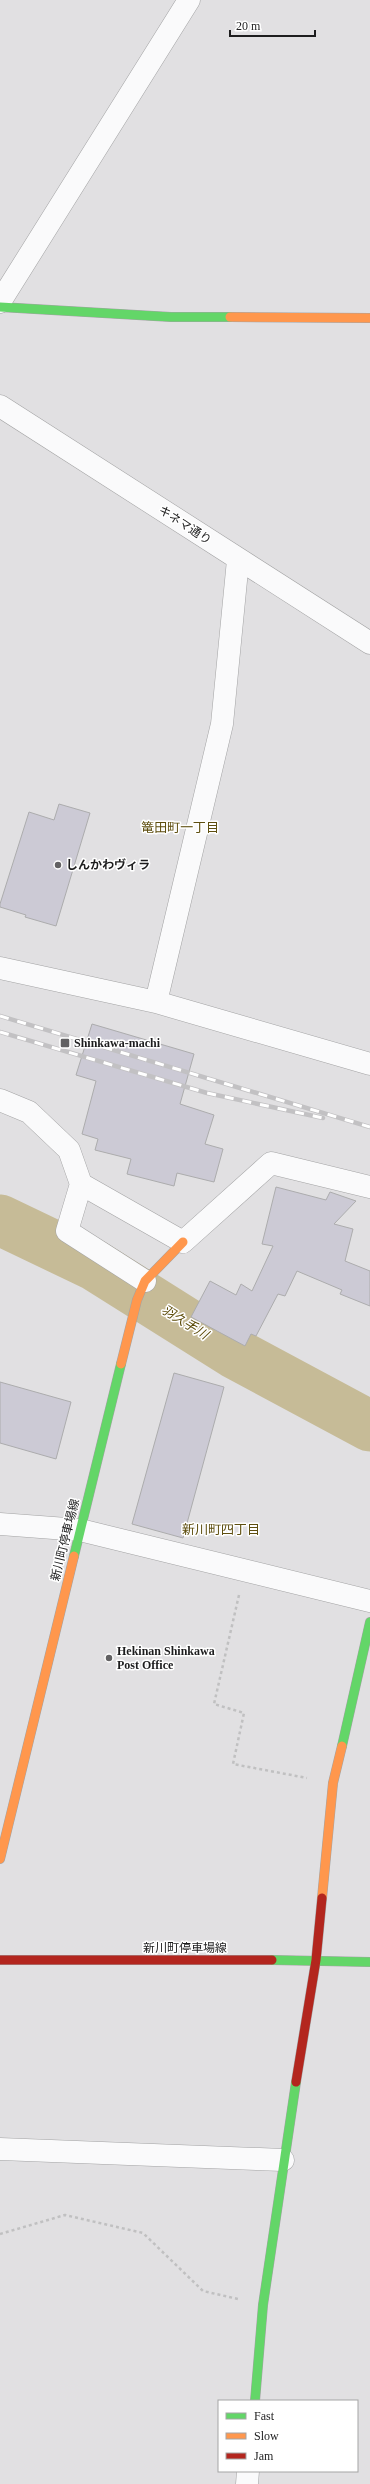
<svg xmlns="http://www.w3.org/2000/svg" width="370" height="2484" font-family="'Times New Roman','Noto Sans JP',serif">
<rect width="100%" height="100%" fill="#e1e0e2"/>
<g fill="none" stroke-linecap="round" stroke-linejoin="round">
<path stroke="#c6bb97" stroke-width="51" d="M0,1220L94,1265L234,1353L370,1426"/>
</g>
<path fill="#cccad5" stroke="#acacad" d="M59,804L90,813L56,926L25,917L26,915L0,907V904L29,812L54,820Z
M92,1024L194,1054L180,1104L214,1115L205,1144L223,1149L214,1182L177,1173L174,1186L127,1174L131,1159L95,1150L98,1139L82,1134L96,1081L76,1075Z
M276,1187L326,1200L330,1192L356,1201L334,1224L353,1229L345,1261L370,1271V1306L340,1294L342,1290L297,1271L285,1296L278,1294L256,1336L251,1334L245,1346L191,1317L210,1281L236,1295L241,1284L252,1291L273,1246L262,1244Z
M174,1373L224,1387L183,1538L132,1524Z
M0,1382L71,1402L56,1459L0,1443Z"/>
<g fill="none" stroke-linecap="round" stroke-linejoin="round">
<defs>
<path id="street" d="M0,302L189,0
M0,406L370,643
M0,968L156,1002L370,1064
M156,1002L222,724L238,560
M0,1100L29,1112L69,1150L81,1184L67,1231L145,1281
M81,1184L183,1242L271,1163L370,1187
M0,1524L80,1530L370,1601
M0,2149L283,2160
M247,2484L248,2471"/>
<path id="fast" d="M0,307L171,317H230
M74,1556L121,1364
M342,1746L370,1622
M272,1960L370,1962
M255,2401L263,2305L296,2082"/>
<path id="slow" d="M230,317L370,318
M121,1364L137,1300L145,1281L183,1242
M0,1859L74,1556
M322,1898L333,1783L342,1746"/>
<path id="jam" d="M0,1960H272
M296,2082L316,1960L322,1898"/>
</defs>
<use href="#street" stroke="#a3a3a4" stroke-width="23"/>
<use href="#fast" stroke="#a3a3a4" stroke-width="10"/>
<use href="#slow" stroke="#a3a3a4" stroke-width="10"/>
<use href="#jam" stroke="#a3a3a4" stroke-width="10"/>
<path stroke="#c0c0c1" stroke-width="2.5" stroke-dasharray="3 3" stroke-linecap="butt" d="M239,1595L214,1704L244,1713L233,1764L307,1778
M0,2234L65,2215L143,2233L203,2291L238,2299"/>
<use href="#street" stroke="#fafafb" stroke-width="22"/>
<use href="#fast" stroke="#63d668" stroke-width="9"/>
<use href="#slow" stroke="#ff974d" stroke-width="9"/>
<use href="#jam" stroke="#b3261e" stroke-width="9"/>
<defs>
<path id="rail" d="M0,1016L370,1127
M0,1032L207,1093L323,1118"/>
</defs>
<use href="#rail" stroke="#c2c1c3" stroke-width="4.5"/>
<use href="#rail" stroke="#fff" stroke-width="3" stroke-dasharray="9" stroke-linecap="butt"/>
</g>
<g fill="#626163" stroke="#fff" stroke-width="1.5">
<circle cx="58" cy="865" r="4"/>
<rect x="60" y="1038" width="10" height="10" rx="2"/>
<circle cx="109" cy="1658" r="4"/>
</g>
<g text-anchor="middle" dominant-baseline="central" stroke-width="3" stroke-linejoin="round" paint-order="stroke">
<g font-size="12" fill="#1d1d1e" stroke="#fff">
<text transform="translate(185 525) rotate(33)">キネマ通り</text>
<text transform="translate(65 1540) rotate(-76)">新川町停車場線</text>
<text x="185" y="1948">新川町停車場線</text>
</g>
<g font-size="12" font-weight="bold" fill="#1d1d1e" stroke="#fff" text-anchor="start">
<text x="66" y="865">しんかわヴィラ</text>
<text x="74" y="1043">Shinkawa-machi</text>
<text x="117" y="1651">Hekinan Shinkawa<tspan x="117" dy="14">Post Office</tspan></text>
</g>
<g font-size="13" fill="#5e4e0f" stroke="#fff">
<text x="180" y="827">篭田町一丁目</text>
<text x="221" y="1529">新川町四丁目</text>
</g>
<g font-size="13" font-style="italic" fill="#5d4c0a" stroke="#fff">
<text transform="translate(185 1322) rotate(32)">羽久手川</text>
</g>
</g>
<rect x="218" y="2400" width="140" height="72" fill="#ffffff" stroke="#a5a5a5"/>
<rect x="226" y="2413" width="20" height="6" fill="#63d668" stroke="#a5a5a5"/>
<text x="254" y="2420" font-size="12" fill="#1d1d1e">Fast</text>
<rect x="226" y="2433" width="20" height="6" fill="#ff974d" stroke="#a5a5a5"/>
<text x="254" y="2440" font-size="12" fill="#1d1d1e">Slow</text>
<rect x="226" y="2453" width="20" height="6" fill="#b3261e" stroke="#a5a5a5"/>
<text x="254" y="2460" font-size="12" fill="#1d1d1e">Jam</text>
<path d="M230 30v6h85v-6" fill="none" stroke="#1d1d1e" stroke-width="2"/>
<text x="236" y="30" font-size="12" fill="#1d1d1e" stroke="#ffffff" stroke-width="3" paint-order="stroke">20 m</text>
</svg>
